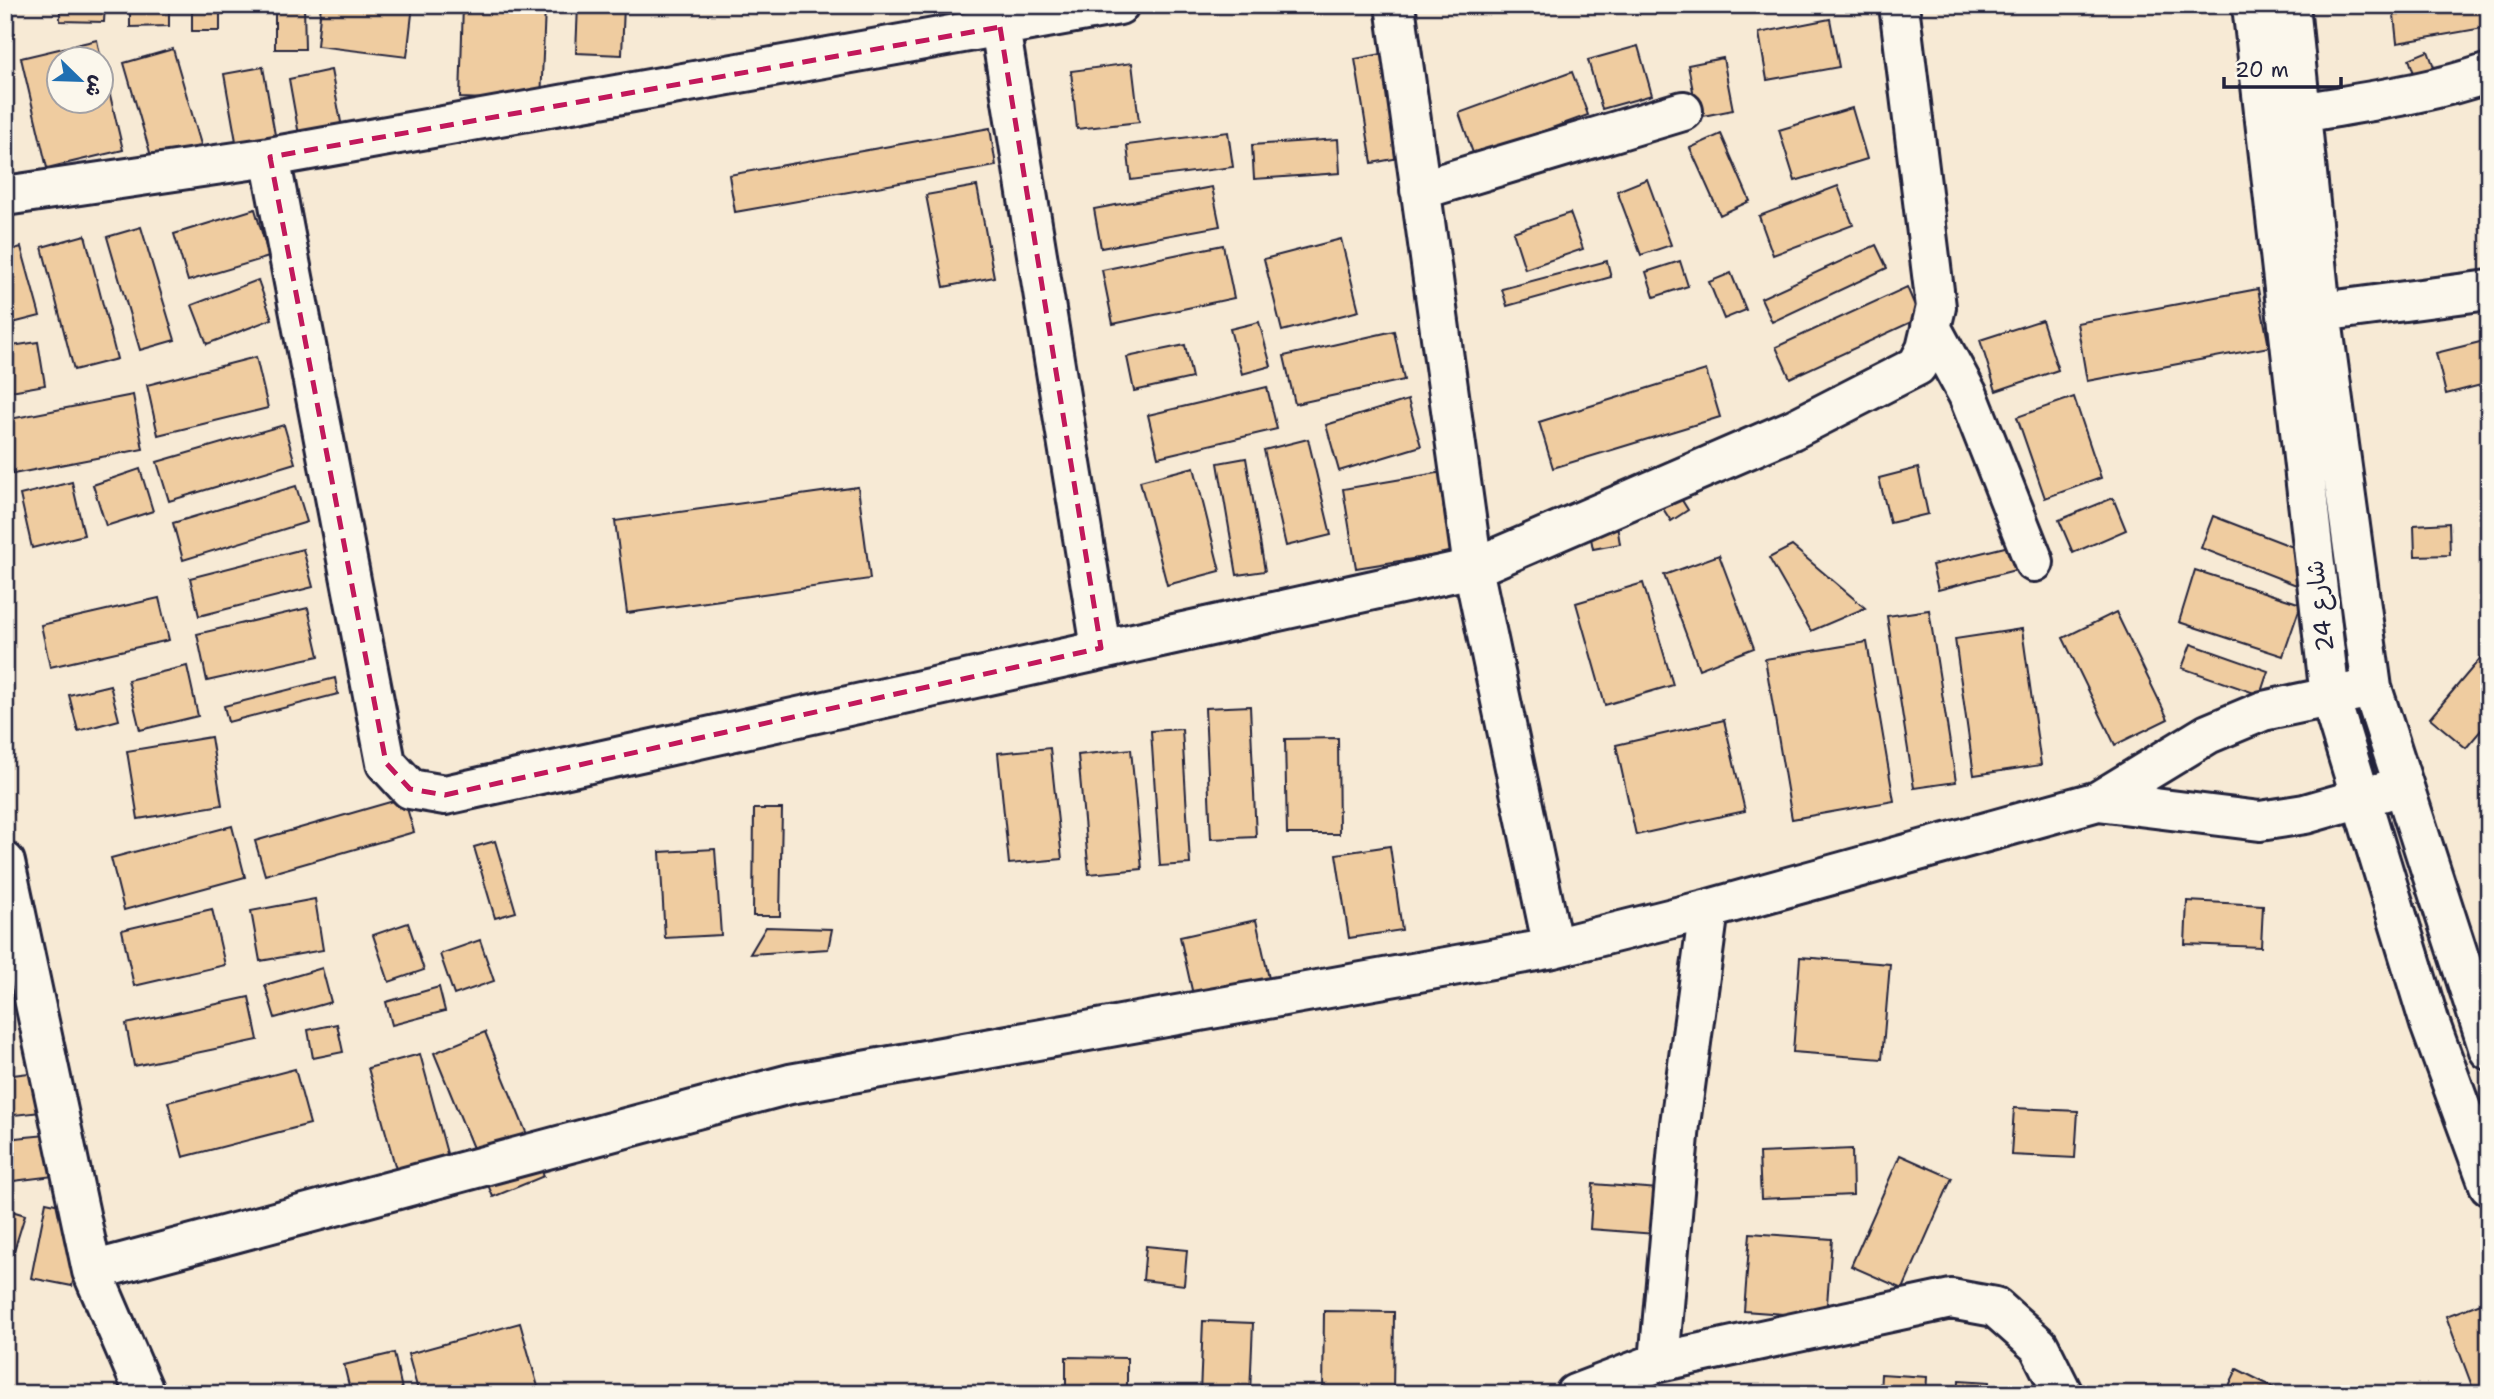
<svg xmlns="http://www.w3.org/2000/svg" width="2494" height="1399" font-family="'Shantell Sans','Playpen Sans Arabic',sans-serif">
<rect width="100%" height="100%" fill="#f7ead5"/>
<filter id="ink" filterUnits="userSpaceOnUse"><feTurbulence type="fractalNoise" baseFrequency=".0143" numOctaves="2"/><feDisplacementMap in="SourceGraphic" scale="14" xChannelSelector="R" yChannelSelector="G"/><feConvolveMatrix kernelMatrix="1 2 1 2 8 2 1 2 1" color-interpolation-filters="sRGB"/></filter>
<g filter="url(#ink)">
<path fill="#efcca0" stroke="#22223b" stroke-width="2" d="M60,5H105L104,22L60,21Z
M130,5H169V26L130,27Z
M192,5H220V31H192Z
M275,5H304L305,49H275Z
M321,5H413L407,57L317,46Z
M463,5L545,8L541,101L460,98Z
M578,5H624L622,55L576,53Z
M1824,5H1882V9L1824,11Z
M2393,5H2489V27L2397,43Z
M1830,19L1839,67L1767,80L1759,33Z
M97,40L101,60H60V102H102V61L123,150L47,168L21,58Z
M1638,46L1652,95L1602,109L1588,60Z
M173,49L207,165L158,180L124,63Z
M1403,50L1420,154L1372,163L1355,59Z
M2428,51L2437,75L2417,82L2409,59Z
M1723,58L1733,110L1698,117L1688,65Z
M1132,63L1139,122L1077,129L1071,71Z
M263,67L278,152L239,158L224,74Z
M331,70L344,138L301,146L289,79Z
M1572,72L1588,115L1474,156L1459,113Z
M1852,108L1867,159L1795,181L1779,130Z
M990,128L996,166L735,212L729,175Z
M1228,132L1233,167L1131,180L1127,145Z
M1721,134L1750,201L1720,215L1690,148Z
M1338,139L1340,173L1254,179L1252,145Z
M1647,179L1671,245L1641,255L1617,191Z
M977,186L994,277L944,287L926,195Z
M1838,186L1853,225L1773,255L1759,216Z
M1212,187L1220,226L1101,248L1094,209Z
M255,209L269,257L188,281L174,234Z
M1570,213L1583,249L1525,269L1513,232Z
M141,227L175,340L140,350L107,237Z
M85,235L117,359L74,370L42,247Z
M1341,239L1359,311L1282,331L1264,259Z
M1223,245L1234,298L1113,324L1102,270Z
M1876,245L1887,268L1772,322L1761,298Z
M21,247L40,316L5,325V252Z
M1607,261L1611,277L1507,306L1502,289Z
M1680,261L1688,286L1654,297L1646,272Z
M1731,273L1746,310L1724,319L1709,282Z
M258,280L272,319L207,344L192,305Z
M1907,287L1920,318L1790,378L1776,347Z
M2258,289L2269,347L2087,381L2077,323Z
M2042,320L2058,370L1996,391L1980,340Z
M1259,322L1271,366L1242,374L1230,329Z
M1394,331L1404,380L1295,404L1284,356Z
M2484,341L2489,359V383L2446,394L2436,353Z
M38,342L45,385L5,392V347Z
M1185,345L1192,378L1134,391L1127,357Z
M256,357L268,408L158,435L147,385Z
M1706,370L1720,417L1553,468L1539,422Z
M1267,387L1277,429L1158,457L1148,415Z
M133,395L143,449L13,474L5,435V420Z
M2074,397L2101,478L2045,498L2017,417Z
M1408,400L1421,446L1339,471L1326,425Z
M284,425L295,463L169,501L157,462Z
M1308,439L1331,535L1286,546L1264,450Z
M1246,458L1265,571L1237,575L1218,463Z
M1194,467L1220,571L1167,585L1140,481Z
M1918,468L1928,514L1890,523L1879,478Z
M140,469L153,511L106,526L93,485Z
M1455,470L1468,550L1356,568L1343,489Z
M1667,476L1688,510L1671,521L1649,487Z
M72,482L84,535L32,548L20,495Z
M296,486L307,522L183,560L173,523Z
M858,487L870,579L627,613L615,521Z
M2113,498L2126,530L2073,553L2059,520Z
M1613,501L1620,544L1593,549L1585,506Z
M2213,516L2311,554L2299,586L2201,548Z
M2449,523L2450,555L2415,556L2414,525Z
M2013,545L2019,569L1938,590L1932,565Z
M1792,546L1865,608L1811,631L1769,558Z
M303,549L313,587L199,616L190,578Z
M1719,555L1754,648L1699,669L1664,575Z
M2195,570L2301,604L2283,656L2179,622Z
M1643,583L1673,685L1605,705L1576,603Z
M159,598L169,640L50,667L41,625Z
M308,608L319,656L207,681L197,634Z
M1929,610L1956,782L1914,788L1887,616Z
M2116,612L2168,719L2115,745L2063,638Z
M2022,629L2041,765L1974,775L1955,639Z
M1867,642L1894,801L1792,819L1765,659Z
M2191,644L2268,671L2260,695L2182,668Z
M2489,648V721L2466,748L2430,718Z
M187,666L198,716L140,730L128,680Z
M335,678L338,694L228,722L224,706Z
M110,685L119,720L78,731L69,695Z
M1250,706L1256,837L1211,839L1205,708Z
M1724,720L1745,811L1636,835L1616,745Z
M1182,729L1190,864L1160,866L1151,731Z
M211,737L222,805L138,819L127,751Z
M1338,738L1339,834H1287L1285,739Z
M1050,748L1062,859L1009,864L998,753Z
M1131,749L1142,869L1089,874L1078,755Z
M404,798L414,832L265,875L255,841Z
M754,809H782L780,916H753Z
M232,826L245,877L124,910L111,858Z
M495,841L516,912L495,918L474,847Z
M1390,846L1402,930L1349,938L1336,854Z
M715,849L721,935L665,938L660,852Z
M315,899L323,950L260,961L251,911Z
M2187,901L2263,905L2261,947L2185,944Z
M212,909L225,965L134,986L122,930Z
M1256,920L1272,992L1196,1008L1180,937Z
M408,923L424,970L389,982L373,935Z
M766,927L832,929L828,949L750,954Z
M480,940L494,981L454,995L440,954Z
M1800,957L1890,964L1882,1059L1793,1052Z
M322,968L331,1002L275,1018L265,985Z
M439,987L445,1011L392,1025L386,1002Z
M249,997L258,1040L134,1066L126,1024Z
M337,1024L343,1052L313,1058L308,1030Z
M485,1032L544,1176L493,1197L434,1053Z
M420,1054L458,1194L407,1209L368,1068Z
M295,1069L310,1124L183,1157L168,1102Z
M45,1071L50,1111L5,1116V1076Z
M2014,1108L2078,1111L2075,1158L2011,1155Z
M57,1134L62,1175L5,1182V1139Z
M1852,1149L1853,1195L1761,1199L1759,1153Z
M1900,1155L1952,1178L1903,1289L1851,1266Z
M1593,1184L1685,1191L1682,1236L1590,1229Z
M46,1202L88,1211L72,1286L31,1278Z
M5,1209L25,1215L13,1254L5,1252Z
M1750,1233L1832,1239L1826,1317L1744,1311Z
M1146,1246L1187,1250L1184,1285L1143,1280Z
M2489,1300V1394H2475L2446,1316Z
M1324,1311L1394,1312L1393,1394H1323Z
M1203,1321L1253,1323L1250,1394H1200Z
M520,1323L540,1394H419L408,1354Z
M394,1353L403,1394H351L344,1365Z
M1066,1357L1127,1358V1389L1066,1388Z
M2237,1369L2283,1392L2282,1394H2225Z
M1881,1374L1927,1377L1926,1394H1880Z
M1959,1380L1989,1382L1988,1394H1958Z"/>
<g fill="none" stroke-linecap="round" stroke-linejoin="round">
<defs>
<path id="minor" d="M1395,5L1473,568L1553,948
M2252,5L2330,697L2430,1024L2489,1185
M2290,5L2321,312L2372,688L2489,1050
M1000,27L1101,648
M2301,113C2364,102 2428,94 2489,73
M270,157L386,763L410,789L445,795L1473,568L1792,430L1917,366L1926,349L1936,307L1899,5
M1420,190L1683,111
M5,196L270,157L1119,5
M2321,312L2489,290
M1931,327L1968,395L2034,562
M2098,801L2260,821L2305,814L2385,791
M5,862L92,1271L145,1394
M92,1271L790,1084L1553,948L1709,909L2098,801L2208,734L2263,711L2372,688
M1659,1362L1680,1124L1709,909
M1575,1394L1659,1362L1951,1299L1995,1307L2039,1346L2063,1394"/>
</defs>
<use href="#minor" stroke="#22223b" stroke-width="44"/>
<use href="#minor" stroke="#fbf7ec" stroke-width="38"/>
</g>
</g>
<path fill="none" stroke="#c2185b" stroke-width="5" stroke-dasharray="14 9" stroke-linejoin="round" d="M1000,27L1101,648L445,795L410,789L386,763L270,157Z"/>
<g text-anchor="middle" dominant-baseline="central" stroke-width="7" stroke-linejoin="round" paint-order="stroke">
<g font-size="24" fill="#22223b" stroke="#fbf7ec">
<text transform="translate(2320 606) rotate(-97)">شارع 24</text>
</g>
</g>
<rect width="2494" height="1399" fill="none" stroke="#fbf7ec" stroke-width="28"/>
<rect x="14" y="14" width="2466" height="1371" fill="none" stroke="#22223b" stroke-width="2.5" filter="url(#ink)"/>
<g transform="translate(80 80) rotate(113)"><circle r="33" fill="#fbf7ec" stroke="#a4a2a5" stroke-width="2"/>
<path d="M0-5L12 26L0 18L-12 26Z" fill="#1f6fb2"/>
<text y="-10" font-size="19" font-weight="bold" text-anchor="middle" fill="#22223b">ش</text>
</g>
<path d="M2224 77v10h117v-10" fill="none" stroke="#22223b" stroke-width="3.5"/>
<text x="2235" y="77" font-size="21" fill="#22223b" stroke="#fbf7ec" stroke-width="5" paint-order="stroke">20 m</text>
</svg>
